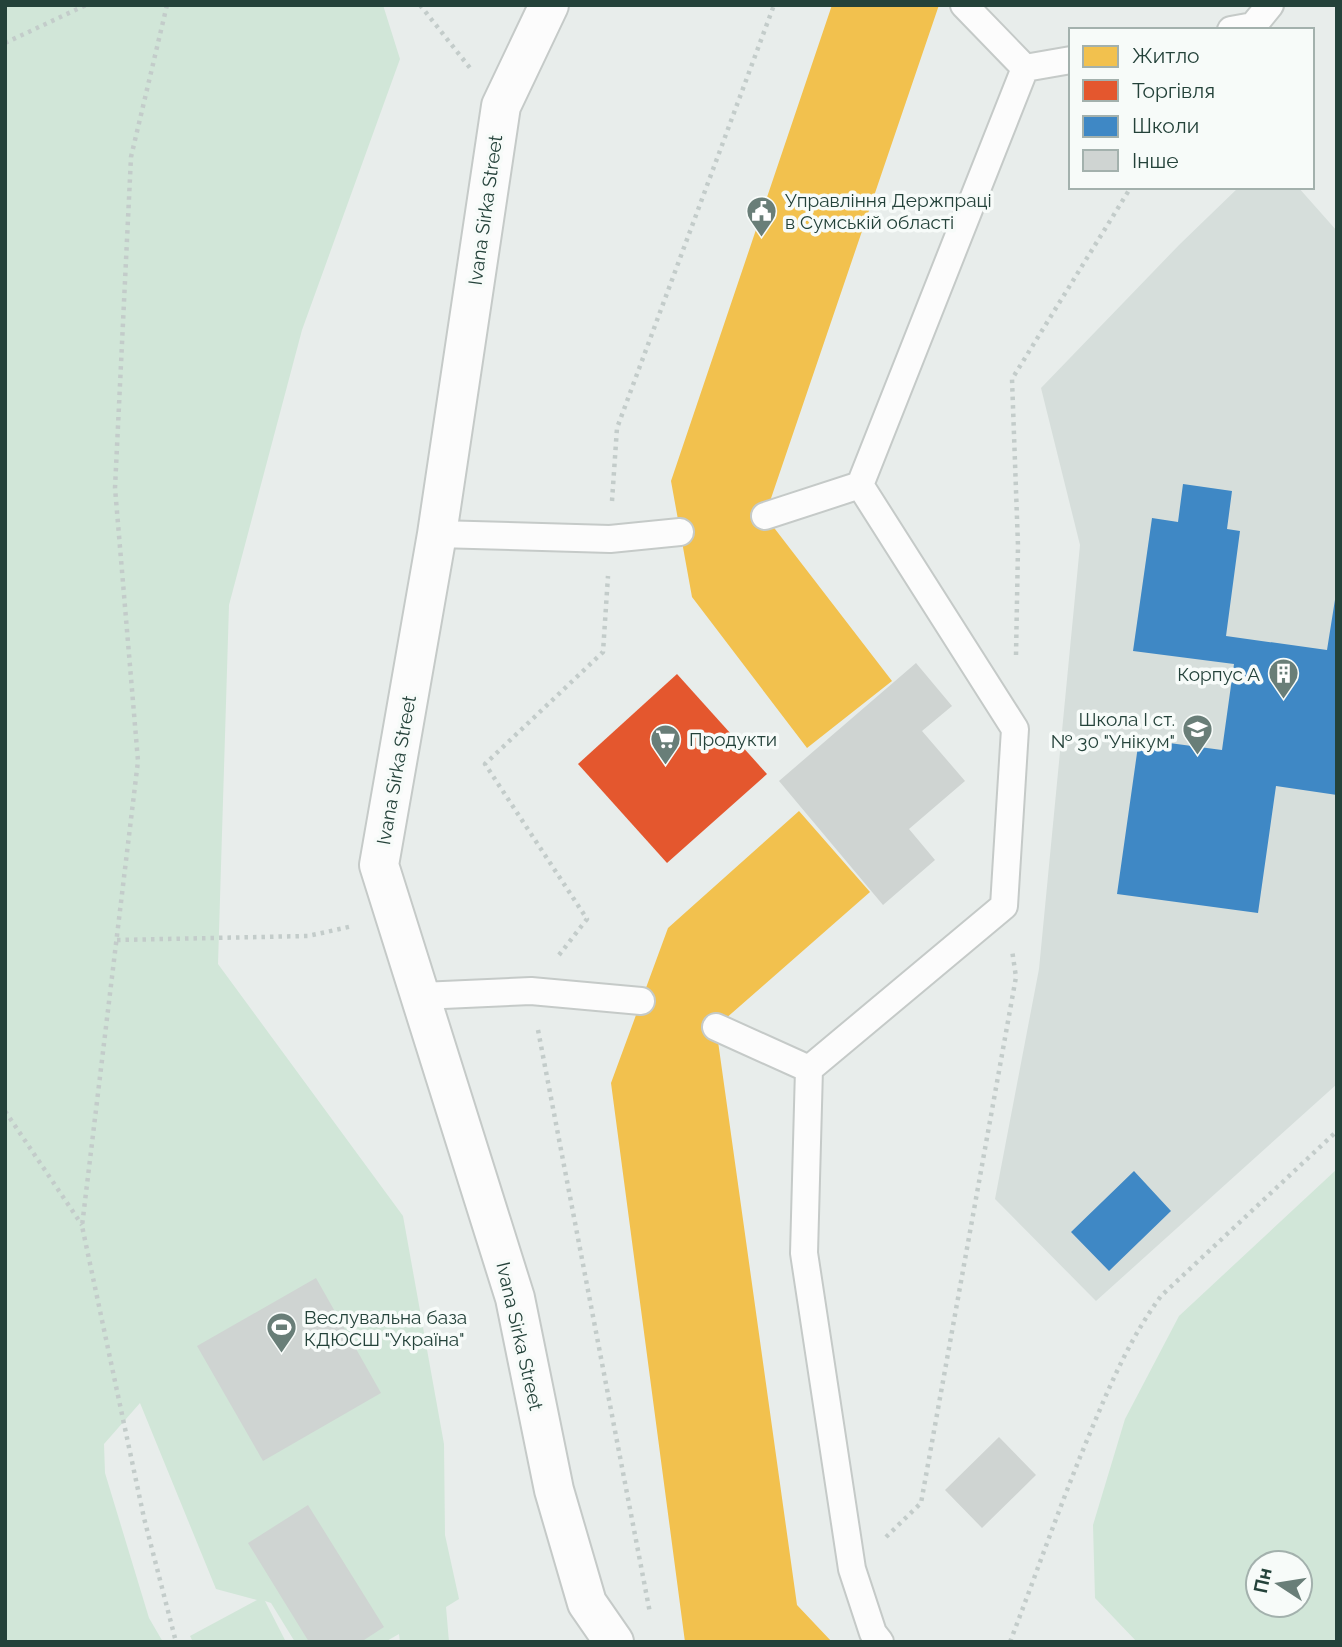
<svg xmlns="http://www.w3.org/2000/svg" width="1342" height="1647" font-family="Raleway,sans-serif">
<rect width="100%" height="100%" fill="#e8edeb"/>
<path fill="#d6dedb" d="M1239,187H1298L1337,231V1084L1096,1301L995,1199L1039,969L1080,545L1041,388L1179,245Z"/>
<path fill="#d1e6d8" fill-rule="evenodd" d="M5,5H383L400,59L302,330L229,605L218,964L403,1216L444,1444L445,1535L459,1599L446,1607L449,1642H400L399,1634L385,1642H295L271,1603L265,1601L286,1642H193L190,1636L257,1600L216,1589L140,1403L104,1444L105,1473L149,1618L163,1642H5Z
M1337,1169V1642H1137L1095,1598L1093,1525L1125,1419L1179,1316ZM1258,1563H1300V1605H1258Z"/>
<path fill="#f2c14e" d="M832,5H939L765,516L892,681L807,748L692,597L671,481Z
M799,811L870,892L716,1027L797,1605L832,1642H685L611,1083L668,928Z"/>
<path fill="#e4572e" d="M677,674L767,774L667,863L578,764Z"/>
<path fill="#3f88c5" d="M1183,484L1232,491L1227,529L1240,531L1226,636L1327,650L1337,587V795L1276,786L1258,913L1117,894L1139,739L1222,750L1234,664L1133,651L1152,518L1178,522Z
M1134,1171L1171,1211L1109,1271L1071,1232Z"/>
<path fill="#cfd4d2" d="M916,663L952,706L922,731L965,781L909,829L935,860L883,905L779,781Z
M316,1278L381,1393L263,1461L197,1346Z
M999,1437L1036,1475L982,1528L945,1490Z
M308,1505L384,1627L361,1642H309L248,1543Z"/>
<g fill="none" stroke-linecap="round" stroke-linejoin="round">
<defs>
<path id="lane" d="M964,5L1025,68
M1231,30L1253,26L1270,5
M765,516L860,485
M437,534L610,539L680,532
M421,996L531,991L641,1001
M716,1027L809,1069
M880,1642L873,1633L852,1569L804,1253L809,1069L1004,906L1015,729L860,485L1025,68L1071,60"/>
<path id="street" d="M549,5L501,106L437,534L379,865L515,1298L554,1490L587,1603L614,1642"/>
</defs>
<use href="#lane" stroke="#c5cac8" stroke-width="30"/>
<use href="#street" stroke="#c5cac8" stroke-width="42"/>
<path stroke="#c3ccca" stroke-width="4.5" stroke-dasharray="3.5 5" stroke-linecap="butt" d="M167,5L131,157L115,488L138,761L82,1226L144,1518L176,1642
M420,5L470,68
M5,43L86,5
M612,501L617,428L774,5
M1016,655L1018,546L1012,379L1131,187
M117,940L308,936L353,926
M559,955L587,919L485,764L603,652L608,576
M538,1030L650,1613
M5,1111L82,1225
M886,1537L921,1503L1016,977L1012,950
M1010,1642C1037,1572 1061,1502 1090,1433C1110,1385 1130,1338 1161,1296L1337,1131"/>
<use href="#lane" stroke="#fcfcfc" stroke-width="26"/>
<use href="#street" stroke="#fcfcfc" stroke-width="38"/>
</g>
<defs>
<symbol id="civic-pin" viewBox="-11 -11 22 30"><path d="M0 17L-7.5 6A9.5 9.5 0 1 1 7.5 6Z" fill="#697e78" stroke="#f7fbf9"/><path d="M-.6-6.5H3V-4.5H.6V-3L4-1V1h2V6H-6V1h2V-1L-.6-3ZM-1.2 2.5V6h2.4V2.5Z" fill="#fff"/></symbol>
<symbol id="building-pin" viewBox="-11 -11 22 30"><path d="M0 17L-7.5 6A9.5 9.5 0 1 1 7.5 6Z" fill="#697e78" stroke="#f7fbf9"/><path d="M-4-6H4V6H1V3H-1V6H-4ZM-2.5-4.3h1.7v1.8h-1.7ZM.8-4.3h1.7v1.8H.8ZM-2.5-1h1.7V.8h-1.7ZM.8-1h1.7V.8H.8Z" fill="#fff"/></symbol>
<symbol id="school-pin" viewBox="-11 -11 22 30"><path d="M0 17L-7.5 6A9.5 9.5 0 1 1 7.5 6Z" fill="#697e78" stroke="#f7fbf9"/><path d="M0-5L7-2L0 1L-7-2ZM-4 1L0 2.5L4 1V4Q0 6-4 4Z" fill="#fff"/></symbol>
<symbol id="supermarket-pin" viewBox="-11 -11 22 30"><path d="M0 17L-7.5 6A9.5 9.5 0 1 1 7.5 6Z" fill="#697e78" stroke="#f7fbf9"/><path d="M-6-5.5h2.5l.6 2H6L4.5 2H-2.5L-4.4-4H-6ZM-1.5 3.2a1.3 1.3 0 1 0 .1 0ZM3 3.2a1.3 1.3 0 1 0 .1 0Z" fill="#fff"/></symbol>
<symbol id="stadium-pin" viewBox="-11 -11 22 30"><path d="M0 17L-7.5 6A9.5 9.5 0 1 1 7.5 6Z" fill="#697e78" stroke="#f7fbf9"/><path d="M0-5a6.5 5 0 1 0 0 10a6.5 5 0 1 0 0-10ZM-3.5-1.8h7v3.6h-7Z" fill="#fff"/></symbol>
</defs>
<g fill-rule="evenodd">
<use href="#civic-pin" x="744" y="194" width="35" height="47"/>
<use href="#building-pin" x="1266" y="656" width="35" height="47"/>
<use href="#school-pin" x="1180" y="712" width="35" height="47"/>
<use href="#supermarket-pin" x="648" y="722" width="35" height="47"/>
<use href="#stadium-pin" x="264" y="1310" width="35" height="47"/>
</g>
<g text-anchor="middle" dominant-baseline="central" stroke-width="7" stroke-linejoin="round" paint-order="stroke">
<g font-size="19" fill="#24423a" stroke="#f7fbf9" text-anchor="start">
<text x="785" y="200">Управління Держпраці<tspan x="785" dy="22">в Сумській області</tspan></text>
<text x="1260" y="674" text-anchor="end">Корпус А</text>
<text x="1175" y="719" text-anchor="end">Школа І ст.<tspan x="1175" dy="22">№ 30 "Унікум"</tspan></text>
<text x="689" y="739">Продукти</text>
<text x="304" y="1317">Веслувальна база<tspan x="304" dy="22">КДЮСШ "Україна"</tspan></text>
</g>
<g font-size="19" fill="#24423a" stroke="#f7fbf9">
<text transform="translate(485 210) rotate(-82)">Ivana Sirka Street</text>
<text transform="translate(396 770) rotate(-80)">Ivana Sirka Street</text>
<text transform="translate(520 1336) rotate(77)">Ivana Sirka Street</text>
</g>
</g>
<rect width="1342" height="1647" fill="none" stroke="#24423a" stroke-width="14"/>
<rect x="1069" y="28" width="245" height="161" fill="#f7fbf9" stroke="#a3b1ad" stroke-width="2"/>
<rect x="1083" y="46" width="35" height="21" fill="#f2c14e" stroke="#a3b1ad" stroke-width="2"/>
<text x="1132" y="63" font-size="21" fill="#24423a">Житло</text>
<rect x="1083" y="80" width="35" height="21" fill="#e4572e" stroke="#a3b1ad" stroke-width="2"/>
<text x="1132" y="98" font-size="21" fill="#24423a">Торгівля</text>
<rect x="1083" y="116" width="35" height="21" fill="#3f88c5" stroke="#a3b1ad" stroke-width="2"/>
<text x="1132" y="133" font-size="21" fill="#24423a">Школи</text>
<rect x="1083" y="150" width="35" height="21" fill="#cfd4d2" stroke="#a3b1ad" stroke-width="2"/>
<text x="1132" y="168" font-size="21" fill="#24423a">Інше</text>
<g transform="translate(1279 1584) rotate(282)"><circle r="33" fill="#f7fbf9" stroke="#a3b1ad" stroke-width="2"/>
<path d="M0-5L12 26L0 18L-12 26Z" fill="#697e78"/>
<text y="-10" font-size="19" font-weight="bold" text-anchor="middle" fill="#24423a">Пн</text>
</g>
</svg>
